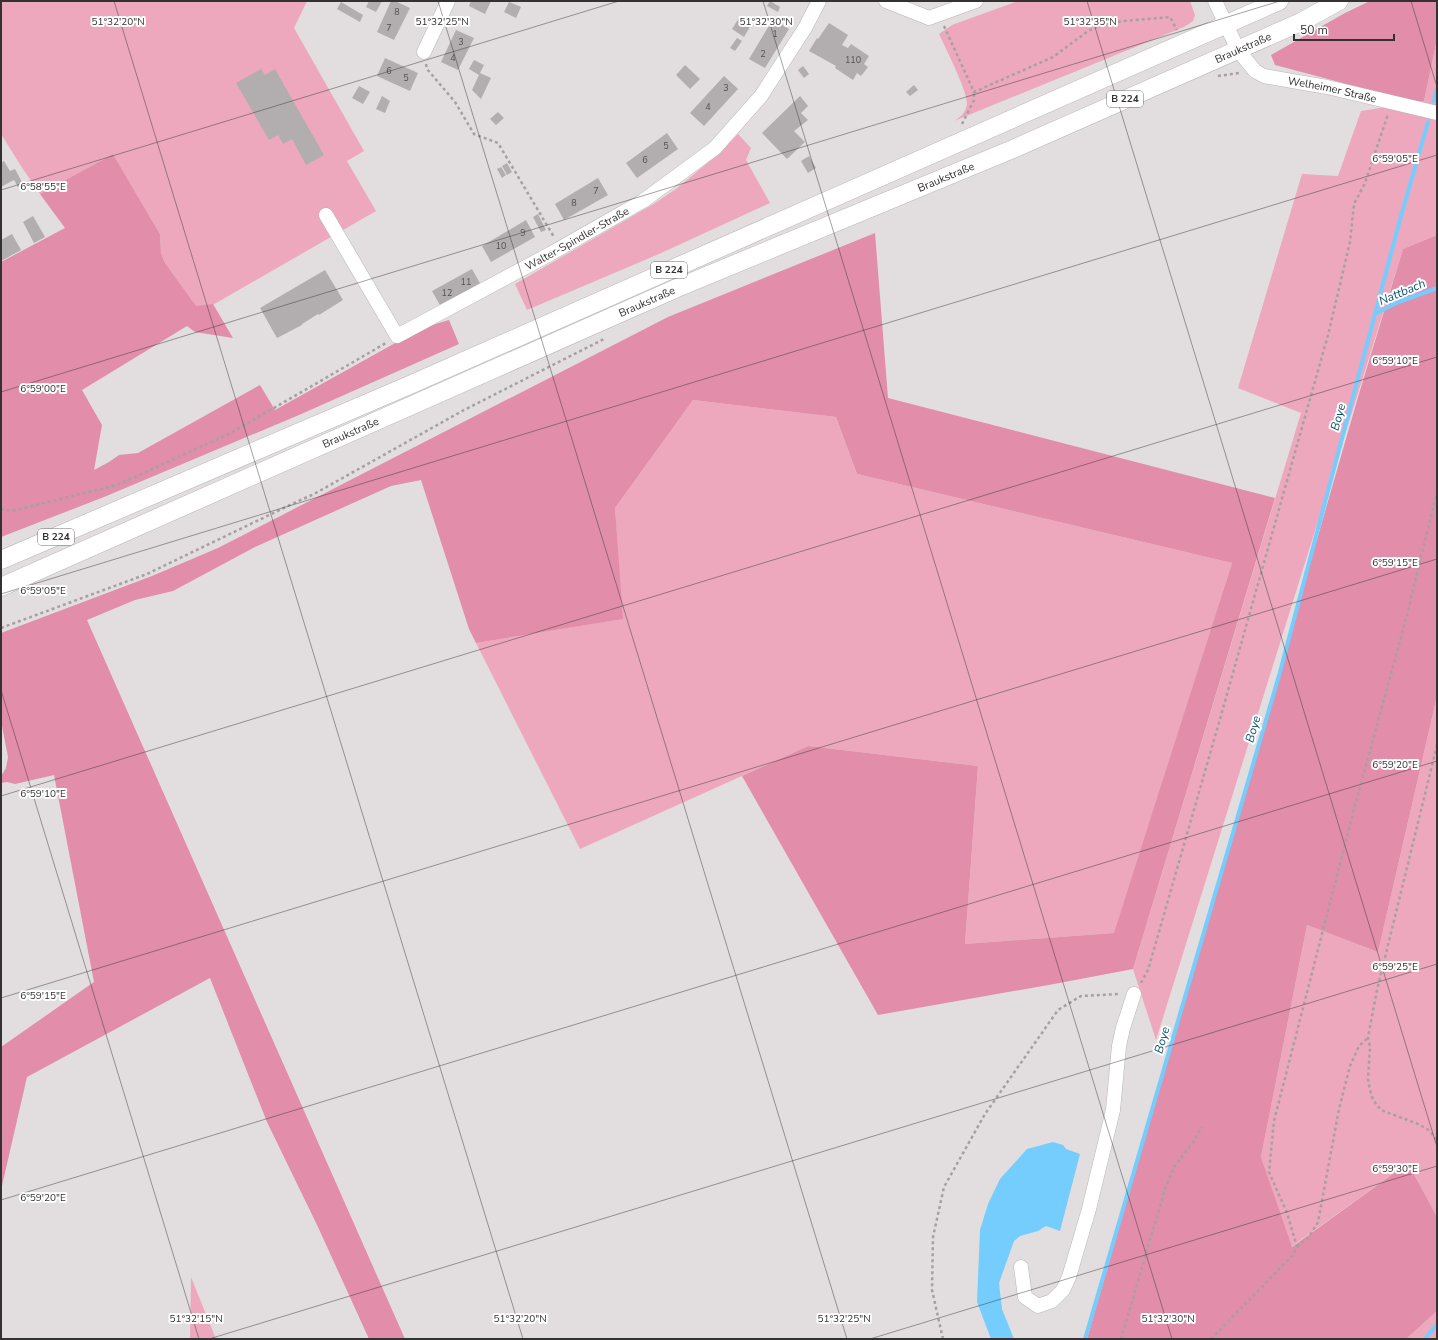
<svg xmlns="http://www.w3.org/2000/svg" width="1438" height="1340" font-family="'Nunito Sans',sans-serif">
<rect width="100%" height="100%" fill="#e2ddde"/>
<path fill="#eda8be" d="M1,1H307L294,28L364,151L347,161L376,211L211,306L196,307L165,263L161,253L160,234L113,154L40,194L21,166L1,134Z
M1018,1H1190L1195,15L1193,21L1184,27L954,121C961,117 966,112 967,104C968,92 945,47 939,34L952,25Z
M1437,39V235L1403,249L1156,1040L1133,969L1301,413L1238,388L1302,174L1338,176L1361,111L1424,101Z
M738,134L751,148L746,160L770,203L659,254L527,310L515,284L652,205L676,189L699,170L719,153Z
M693,400L836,417L857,474L1232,563L1115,933L965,944L978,766L808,746L580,849L476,643L622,619L615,508Z
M1437,696V1217L1408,1163L1291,1247L1261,1157L1307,925L1378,952Z
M191,1277L216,1339H190Z
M1437,1311V1339H1406Z"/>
<path fill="#e28daa" d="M1370,1H1437V39L1424,101L1415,102L1275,65L1271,55L1345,13Z
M113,154L160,234L161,253L165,263L196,306L213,304L233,338L195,332L187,326L82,390L102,425L94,470L109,462L119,455L138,453L260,385L275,410L406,337L429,326L449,320L459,344L299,415L104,497L1,537V495L2,494L1,484V262L65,228L40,194Z
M875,233L888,398L1275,498L1133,969L1054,984L878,1015L742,776L808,746L978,766L965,944L1114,933L1232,563L857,474L836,417L693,400L615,508L623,619L476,643L469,629L421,480L391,486L255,547L173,591L135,600L87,620L405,1339H369L318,1227L267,1122L210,978L27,1077L1,1190V1047L94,982L54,775L15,784L7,782L1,783V776L6,768L8,757L1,721V633L152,576L218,548L668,317Z
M1437,235V696L1378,952L1307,925L1261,1157L1292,1247L1408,1163L1437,1217V1311L1406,1339H1087L1358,397L1403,249Z"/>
<path fill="#75cdfd" d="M1053,1142L1063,1145L1066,1149L1080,1154L1060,1231L1046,1226L1038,1231L1020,1236L1014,1241L999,1283L1002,1309L1014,1339H991L977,1302L980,1230L988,1204L1000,1179L1027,1149Z"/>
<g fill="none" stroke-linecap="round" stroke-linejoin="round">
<path stroke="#75cdfd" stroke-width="4" d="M1434,101L1437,89
M1375,314L1396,303L1437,288
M1085,1339L1280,672L1401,216L1428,122
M1425,1339L1437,1324"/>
</g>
<path fill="#b2aeaf" d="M369,1H382L376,12L366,7Z
M391,1H395L410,8L394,40L377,32Z
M471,1H491L485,14L469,6Z
M770,1L780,7L778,12L767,6Z
M341,2L363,15L360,22L337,9Z
M509,2L521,7L516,18L504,12Z
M739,18L751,25L744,37L732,29Z
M773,19L789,29L765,68L749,59Z
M829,23L848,35L842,45L848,48L851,44L869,56L864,64L868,67L861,76L857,73L853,80L835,68L836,66L809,51L817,38L818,39Z
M456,30L474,38L458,70L441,62Z
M737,38L742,41L735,51L730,48Z
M385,58L418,73L410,91L377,76Z
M474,60L484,65L480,73L491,78L481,99L472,90L479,75L469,69Z
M685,65L700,79L690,89L676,75Z
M803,66L809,74L804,78L798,70Z
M261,69L265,75L275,69L324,155L306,165L292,139L287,142L283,144L278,135L269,140L236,83Z
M724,76L738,89L704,126L690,113Z
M914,85L918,90L910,96L906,92Z
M359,86L370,92L363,104L352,98Z
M382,96L390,101L385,113L376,109Z
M800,96L808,106L801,113L808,120L794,131L805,142L787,159L762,133Z
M498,112L504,118L496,125L490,119Z
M667,133L678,149L637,178L626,163Z
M809,156L816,168L808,173L801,161Z
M4,161L10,171L15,169L23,184L18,187L14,180L1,187V163Z
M507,163L512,172L507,175L502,166Z
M501,167L506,175L502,178L497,169Z
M598,178L608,195L564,220L555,204Z
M538,214L546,230L541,232L533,217Z
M33,216L45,237L34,243L23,222Z
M526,220L535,237L491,262L482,246Z
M12,234L21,250L1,261V240Z
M472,269L481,285L441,307L432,291Z
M325,270L343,300L319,315L318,314L302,324V325L277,338L260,308Z"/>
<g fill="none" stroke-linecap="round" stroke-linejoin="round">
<defs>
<g id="minor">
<path d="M886,1L929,18L976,1"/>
<path id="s1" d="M1215,1L1238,50L1255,71L1264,76L1327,87L1437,113"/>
<path d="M424,52L448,1"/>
<path id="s2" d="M326,215L397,336L550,254L643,201L715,148L761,96L805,28L819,1"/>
<path d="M1021,1267L1025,1297L1038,1306L1052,1301L1063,1290L1069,1277L1089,1209L1113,1110L1119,1046L1123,1028L1134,994"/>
</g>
<g id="major">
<path d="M1,560L412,384L1279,1"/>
<path id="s3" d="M1,587L677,288L1013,149L1301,22L1339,1"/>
</g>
</defs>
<use href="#minor" stroke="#bab6b7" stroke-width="15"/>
<use href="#major" stroke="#bab6b7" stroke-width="19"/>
<path stroke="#a5a1a2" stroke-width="2.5" stroke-dasharray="3 3" stroke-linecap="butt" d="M944,26L974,92L1053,57L1088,31L1103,24L1124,21L1170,17L1177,30
M426,64L427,69L455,102L474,134L498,143L554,237
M1218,76L1239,73
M962,124L974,100V92
M1,509L12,511L117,485L229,434L386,343
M1,628L147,574L292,504L314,494L464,410L604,339
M1437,745L1377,990L1368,1037L1370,1047L1368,1079L1370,1090L1373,1100L1381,1110L1418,1124L1427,1129L1434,1136L1437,1142
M1141,983L1148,970L1220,719L1328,335L1350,242L1354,204L1365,183L1388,114
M1297,1247L1309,1237L1318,1222L1339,1109L1350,1066L1359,1046L1368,1038
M943,1339L932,1290L933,1237L944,1187L985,1114L1058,1010L1081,996L1120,994
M1121,1339L1166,1186L1174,1167L1193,1142L1202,1127
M1211,1339L1293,1255L1297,1247L1287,1213L1269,1172L1274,1121L1353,813L1407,615L1437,492"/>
<use href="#minor" stroke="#fff" stroke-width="14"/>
<use href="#major" stroke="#fff" stroke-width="18"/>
</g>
<path fill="none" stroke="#333131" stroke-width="1" stroke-opacity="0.45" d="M114,1L523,1339M438,1L847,1339M763,1L1172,1339M1087,1L1437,1147M1411,1L1437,87M1,190L619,1M1,392L1280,1M1,594L1437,155M1,690L199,1339M1,796L1437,357M1,998L1437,559M1,1200L1437,761M209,1339L1437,964M870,1339L1437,1166"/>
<g text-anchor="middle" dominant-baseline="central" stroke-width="4" stroke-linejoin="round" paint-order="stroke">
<g font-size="9" fill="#535050">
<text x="397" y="12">8</text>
<text x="389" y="28">7</text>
<text x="775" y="34">1</text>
<text x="461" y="42">3</text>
<text x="763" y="54">2</text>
<text x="453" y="58">4</text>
<text x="853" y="60">110</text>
<text x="389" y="71">6</text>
<text x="406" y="78">5</text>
<text x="726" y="88">3</text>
<text x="708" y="107">4</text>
<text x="666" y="146">5</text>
<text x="645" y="160">6</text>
<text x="596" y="191">7</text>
<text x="574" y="203">8</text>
<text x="523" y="233">9</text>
<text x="501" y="246">10</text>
<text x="466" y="282">11</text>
<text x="447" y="293">12</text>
</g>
<g fill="#fff" stroke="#706f6f" stroke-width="1">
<rect x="1107" y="91" width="36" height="16" rx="3"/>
<rect x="651" y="262" width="36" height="16" rx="3"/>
<rect x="38" y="529" width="36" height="16" rx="3"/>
</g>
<g font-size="10" font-weight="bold" fill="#333131">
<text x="1125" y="99">B 224</text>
<text x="669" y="270">B 224</text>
<text x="56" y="537">B 224</text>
</g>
<g font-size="11" fill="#333131" stroke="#fff">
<text stroke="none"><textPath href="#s3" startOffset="1354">Braukstraße</textPath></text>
<text stroke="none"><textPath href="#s1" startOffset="161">Welheimer Straße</textPath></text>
<text stroke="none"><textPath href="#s3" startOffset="1030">Braukstraße</textPath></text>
<text stroke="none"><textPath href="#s2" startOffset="345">Walter-Spindler-Straße</textPath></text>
<text stroke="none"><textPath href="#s3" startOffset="706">Braukstraße</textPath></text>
<text stroke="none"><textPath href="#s3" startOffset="382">Braukstraße</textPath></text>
</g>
<g font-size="12" font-style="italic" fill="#0d5473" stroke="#fff">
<text transform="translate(1402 292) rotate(-23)">Nattbach</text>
<text transform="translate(1338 417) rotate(-75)">Boye</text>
<text transform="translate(1253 729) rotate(-74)">Boye</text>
<text transform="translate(1162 1040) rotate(-74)">Boye</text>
</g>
</g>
<g font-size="10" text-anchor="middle" fill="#333131" stroke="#fff" stroke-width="4" stroke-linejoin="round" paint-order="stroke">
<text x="118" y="25">51°32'20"N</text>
<text x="442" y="25">51°32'25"N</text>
<text x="766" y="25">51°32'30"N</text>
<text x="1090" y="25">51°32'35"N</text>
<text x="1395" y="162">6°59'05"E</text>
<text x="43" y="190">6°58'55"E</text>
<text x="1395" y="364">6°59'10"E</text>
<text x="43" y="392">6°59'00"E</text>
<text x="1395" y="566">6°59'15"E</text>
<text x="43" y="594">6°59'05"E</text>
<text x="1395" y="768">6°59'20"E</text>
<text x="43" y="797">6°59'10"E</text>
<text x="1395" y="970">6°59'25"E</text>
<text x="43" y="999">6°59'15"E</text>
<text x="1395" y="1172">6°59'30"E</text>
<text x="43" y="1201">6°59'20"E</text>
<text x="196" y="1322">51°32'15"N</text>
<text x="520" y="1322">51°32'20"N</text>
<text x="844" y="1322">51°32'25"N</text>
<text x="1168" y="1322">51°32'30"N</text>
</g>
<rect width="1438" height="1340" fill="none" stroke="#333131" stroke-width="4"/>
<path d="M1294 34v6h100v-6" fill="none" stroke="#333131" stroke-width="2"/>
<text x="1300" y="34" font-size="12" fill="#333131" stroke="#ffffff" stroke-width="3" paint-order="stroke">50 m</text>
</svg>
